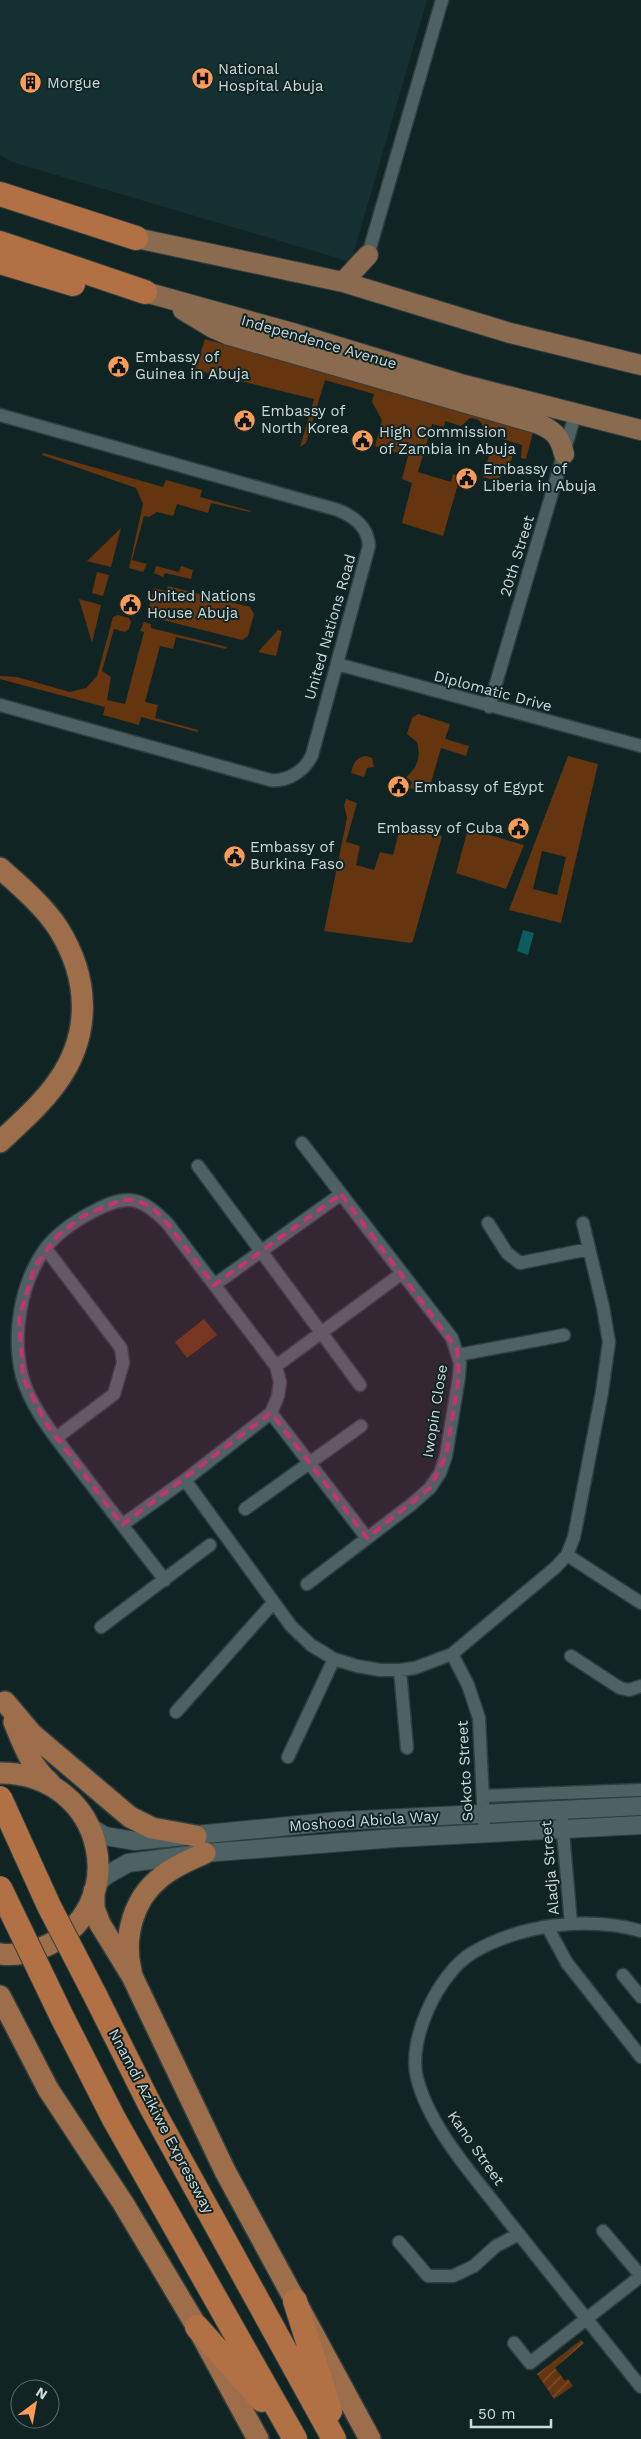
<svg xmlns="http://www.w3.org/2000/svg" width="641" height="2439" font-family="'Work Sans',sans-serif">
<defs>
<pattern id="garden-furrows" width="10" height="10" patternUnits="userSpaceOnUse" patternTransform="scale(1.25)"><rect width="10" height="10" fill="#65350f"/><path d="M-1 1l2-2M0 10L10 0M9 11l2-2" fill="none" stroke="#7a5231"/></pattern>
</defs>
<rect width="100%" height="100%" fill="#112424"/>
<path fill="#143031" d="M0,0H427L351,262L12,162L0,155Z"/>
<path fill="#65350f" fill-rule="evenodd" d="M205,339L533,432L526,459L521,458L522,445L483,433C485,424 479,418 470,418L461,426L445,421L444,427L432,424L418,472L451,482L453,474L470,479L468,487L458,484L443,536L402,523L412,483L402,479L408,456L375,446L382,420L372,402L374,394L325,380L306,443L300,447L314,399L195,370Z
M491,449L499,451L506,449L513,454L509,468L503,470L498,481L483,477Z
M43,453L163,487L166,480L202,490L200,497L251,511L250,512L211,503L208,513L177,504L173,516L157,512L149,517L144,516L132,560L147,564L143,572L129,568L143,504L136,488L42,455Z
M121,528L111,567L87,561Z
M156,566L179,572L181,566L193,570L191,579L165,573L163,577L154,573Z
M97,572L109,575L103,596L92,593Z
M168,586L250,607L254,614L248,636L242,640L159,619L161,614L148,611L154,588L166,591Z
M79,599L101,605L92,643Z
M118,615L129,618L131,622L129,629L125,632L114,629L102,671L111,677L107,700L125,704L144,632L140,631L144,622L151,624V628L227,647L226,649L176,637L173,649L160,646L145,702L158,705L155,718L198,730V732L141,717L139,725L103,715L105,707L0,679V676L17,677L70,692L86,688L97,676L113,617Z
M278,630L282,631L276,656L258,652Z
M418,714L450,724L445,739L469,746L466,756L441,748L428,793L410,788L412,782L406,777C418,767 421,757 417,742L407,734L412,718Z
M366,756L372,758L374,767L367,768L364,777L351,773C353,764 356,757 366,756Z
M568,756L598,764L561,923L509,910ZM542,851L566,857L557,895L533,889Z
M346,799L357,803L346,842L360,846L356,865L374,870L380,852L393,855L400,828L417,834L419,829L442,836L413,941L411,943L324,931L347,818L344,805Z
M468,829L524,845L506,889L456,873Z
M204,1319L217,1335L187,1358L175,1342Z"/>
<path fill="url(#garden-furrows)" d="M581,2340L584,2343L555,2368L565,2381L568,2379L573,2386L554,2399L537,2374Z"/>
<path fill="#0e5b5e" d="M523,930L534,933L528,955L517,951Z"/>
<g fill="none" stroke-linecap="round" stroke-linejoin="round">
<defs>
<path id="minor" d="M368,255L442,0
M0,415L338,510C355,517 368,527 369,546L312,755C305,771 287,782 270,780L0,705
M337,664L641,746
M489,707L575,415
M302,1143L452,1338L460,1363L459,1377L446,1456L440,1473L430,1488L412,1504L307,1584
M198,1166L360,1385
M488,1223L507,1253L520,1263L589,1249
M46,1249L121,1348L123,1363L114,1394L56,1438
M214,1285L341,1194
M458,1355L564,1335
M276,1366L401,1274
M271,1413L367,1538
M185,1480L291,1626L311,1645L334,1659L357,1666L380,1670H400L415,1668L452,1654L556,1567L567,1555L574,1537L602,1392L609,1342L603,1307L583,1223
M245,1509L361,1426
M122,1525L185,1480L271,1413L278,1396L280,1382L276,1366L168,1224C141,1196 127,1193 92,1212C75,1221 57,1233 45,1249C20,1284 12,1335 22,1376C31,1409 57,1439 77,1466C106,1504 135,1542 165,1580
M567,1555L641,1603
M101,1627L210,1545
M452,1654L468,1685L479,1718L484,1822
M571,1656L620,1688L629,1690L641,1686
M400,1670L407,1748
M176,1712L273,1603
M288,1757L334,1659
M483,1796L641,1790
M561,1809L571,1924
M548,1928L567,1963L641,2057
M641,1931C587,1916 521,1924 472,1953C439,1973 407,2039 417,2078C430,2129 475,2177 506,2218C551,2275 596,2331 641,2387
M623,1975L641,1997
M603,2231L641,2276
M399,2242L428,2276H453L474,2266L496,2246L519,2234
M514,2343L530,2363L641,2276"/>
<path id="secondary" d="M90,1827L105,1836L135,1841L339,1821L641,1806
M96,1884L107,1875L128,1863L205,1853L396,1838L641,1825"/>
<path id="primary" d="M136,238L343,282L510,333L641,365
M343,282L368,255
M145,292L296,334L464,385L641,430
M183,310L213,328L229,335L539,424C555,431 560,437 564,454"/>
<path id="trunk" d="M0,868C20,886 43,905 58,928C89,977 92,1033 58,1081C42,1104 20,1123 0,1142
M5,1702L32,1734L130,1817L152,1828L196,1836
M14,1722C23,1744 31,1767 50,1783
M0,1773C107,1773 135,1911 41,1948C28,1953 14,1956 0,1954
M94,1891V1908L100,1924L132,1976L225,2171L370,2439
M131,1971C123,1937 133,1899 161,1877C174,1866 190,1860 205,1853
M0,1996L48,2089L123,2203L197,2327L258,2439"/>
<path id="motorway" d="M0,194L136,238
M0,243L145,292
M0,262L73,284
M95,1995L150,2105L334,2439
M62,2017L114,2119L295,2439
M295,2301L330,2411
M197,2327L262,2400"/>
</defs>
<use href="#minor" stroke="#313e3e" stroke-width="15"/>
<use href="#secondary" stroke="#313e3e" stroke-width="20"/>
<use href="#primary" stroke="#313e3e" stroke-width="22"/>
<use href="#trunk" stroke="#313e3e" stroke-width="24"/>
<use href="#motorway" stroke="#313e3e" stroke-width="26"/>
<use href="#minor" stroke="#4e6263" stroke-width="12"/>
<use href="#secondary" stroke="#4e6263" stroke-width="18"/>
<use href="#primary" stroke="#8a6b50" stroke-width="20"/>
<use href="#trunk" stroke="#9e6e4a" stroke-width="21"/>
<use href="#motorway" stroke="#b27144" stroke-width="24"/>
<defs>
<path id="motorway-bridge" d="M0,1798L49,1906L95,1995
M0,1888L62,2017"/>
</defs>
<use href="#motorway-bridge" stroke="#313e3e" stroke-width="26" stroke-linecap="butt"/>
<use href="#motorway-bridge" stroke="#b27144" stroke-width="24"/>
</g>
<path fill="#c4356e" fill-opacity="0.2" stroke="#c4356e" stroke-width="4" stroke-dasharray="10 6" stroke-linejoin="round" d="M341,1194L457,1349L459,1377L446,1456L430,1488L367,1538L271,1413L122,1525L45,1422L23,1378L19,1317L35,1266L58,1235L83,1216L121,1200H136L152,1207L168,1224L214,1285Z"/>
<defs>
<symbol id="hospital-disc" viewBox="-11 -11 22 22"><circle r="9.5" fill="#fd9c56" stroke="#112424"/><path d="M-5-5h3v3.5h4V-5h3V5h-3V1.5h-4V5h-3Z" fill="#111"/></symbol>
<symbol id="building-disc" viewBox="-11 -11 22 22"><circle r="9.5" fill="#fd9c56" stroke="#112424"/><path d="M-4-6H4V6H1V3H-1V6H-4ZM-2.5-4.3h1.7v1.8h-1.7ZM.8-4.3h1.7v1.8H.8ZM-2.5-1h1.7V.8h-1.7ZM.8-1h1.7V.8H.8Z" fill="#111"/></symbol>
<symbol id="civic-disc" viewBox="-11 -11 22 22"><circle r="9.5" fill="#fd9c56" stroke="#112424"/><path d="M-.6-6.5H3V-4.5H.6V-3L4-1V1h2V6H-6V1h2V-1L-.6-3ZM-1.2 2.5V6h2.4V2.5Z" fill="#111"/></symbol>
</defs>
<g fill-rule="evenodd">
<use href="#hospital-disc" x="190" y="66" width="25" height="25"/>
<use href="#building-disc" x="18" y="70" width="25" height="25"/>
<use href="#civic-disc" x="106" y="354" width="25" height="25"/>
<use href="#civic-disc" x="232" y="408" width="25" height="25"/>
<use href="#civic-disc" x="350" y="428" width="25" height="25"/>
<use href="#civic-disc" x="454" y="466" width="25" height="25"/>
<use href="#civic-disc" x="118" y="592" width="25" height="25"/>
<use href="#civic-disc" x="386" y="774" width="25" height="25"/>
<use href="#civic-disc" x="506" y="816" width="25" height="25"/>
<use href="#civic-disc" x="222" y="844" width="25" height="25"/>
</g>
<g text-anchor="middle" dominant-baseline="central" stroke-width="4" stroke-linejoin="round" paint-order="stroke">
<g font-size="15" fill="#ced9d9" stroke="#112424" text-anchor="start">
<text x="218" y="69">National<tspan x="218" dy="17">Hospital Abuja</tspan></text>
<text x="47" y="83">Morgue</text>
<text x="135" y="357">Embassy of<tspan x="135" dy="17">Guinea in Abuja</tspan></text>
<text x="261" y="411">Embassy of<tspan x="261" dy="17">North Korea</tspan></text>
<text x="379" y="432">High Commission<tspan x="379" dy="17">of Zambia in Abuja</tspan></text>
<text x="483" y="469">Embassy of<tspan x="483" dy="17">Liberia in Abuja</tspan></text>
<text x="147" y="596">United Nations<tspan x="147" dy="17">House Abuja</tspan></text>
<text x="414" y="787">Embassy of Egypt</text>
<text x="503" y="828" text-anchor="end">Embassy of Cuba</text>
<text x="250" y="847">Embassy of<tspan x="250" dy="17">Burkina Faso</tspan></text>
</g>
<g font-size="15" fill="#ced9d9" stroke="#112424">
<text transform="translate(319 342) rotate(16)">Independence Avenue</text>
<text transform="translate(517 556) rotate(-73)">20th Street</text>
<text transform="translate(330 627) rotate(-74)">United Nations Road</text>
<text transform="translate(493 691) rotate(15)">Diplomatic Drive</text>
<text transform="translate(435 1411) rotate(-81)">Iwopin Close</text>
<text transform="translate(465 1771) rotate(-93)">Sokoto Street</text>
<text transform="translate(364 1821) rotate(-4)">Moshood Abiola Way</text>
<text transform="translate(550 1868) rotate(-95)">Aladja Street</text>
<text transform="translate(161 2121) rotate(62)">Nnamdi Azikiwe Expressway</text>
<text transform="translate(476 2148) rotate(55)">Kano Street</text>
</g>
</g>
<g transform="translate(35 2404) rotate(32)"><circle r="24" fill="#112424" stroke="#5d6c6c"/>
<path d="M0-4L9 19L0 12L-9 19Z" fill="#fd9c56"/>
<text y="-8" font-size="14" font-weight="bold" text-anchor="middle" fill="#ced9d9">N</text>
</g>
<path d="M471 2419v8h80v-8" fill="none" stroke="#ced9d9" stroke-width="2.5"/>
<text x="478" y="2419" font-size="15" fill="#ced9d9" stroke="#112424" stroke-width="4" paint-order="stroke">50 m</text>
</svg>
